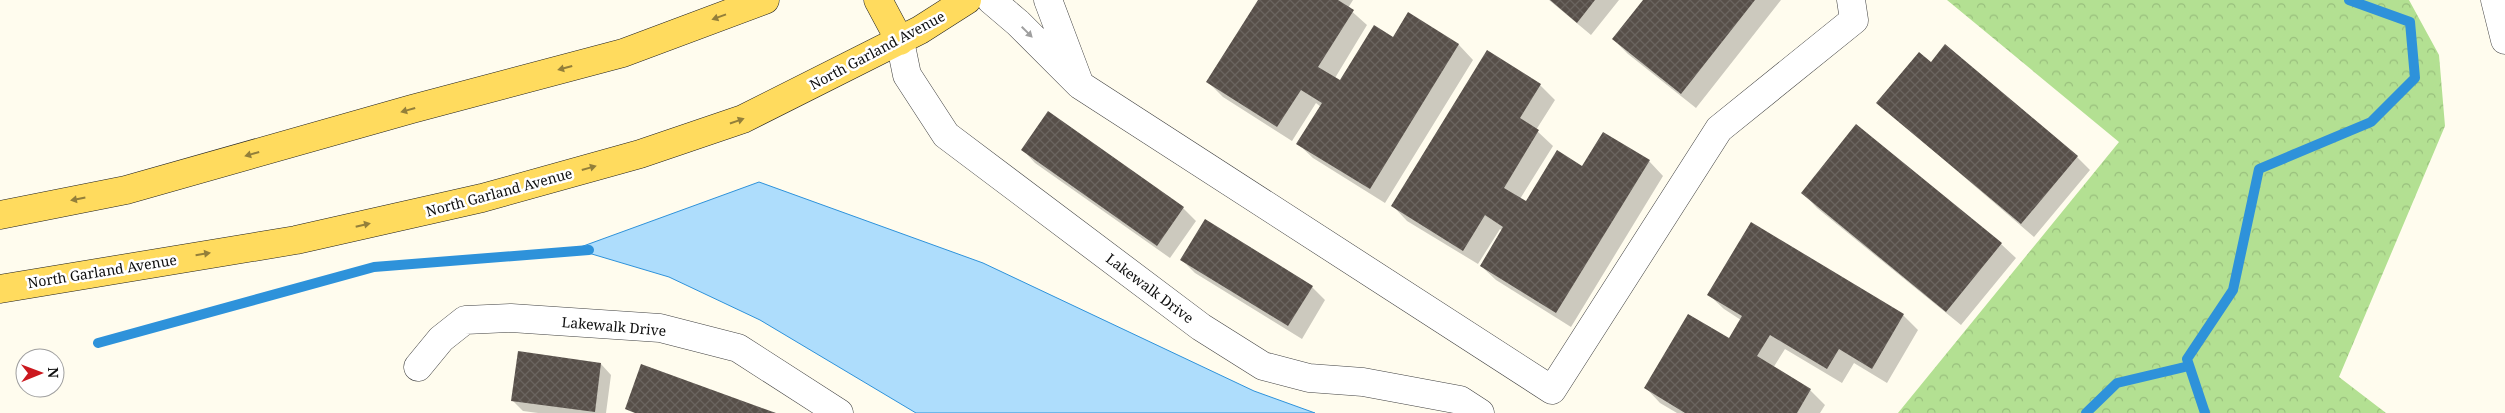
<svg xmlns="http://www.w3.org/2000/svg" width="2505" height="413" font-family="'Noto Serif',serif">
<defs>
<pattern id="forest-crowns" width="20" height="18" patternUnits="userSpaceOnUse" patternTransform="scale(1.25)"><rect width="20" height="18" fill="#b3e092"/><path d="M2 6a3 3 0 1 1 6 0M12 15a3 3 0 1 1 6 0" fill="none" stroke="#99bf7d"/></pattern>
<pattern id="building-cross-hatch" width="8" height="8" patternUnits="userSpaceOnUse" patternTransform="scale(1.25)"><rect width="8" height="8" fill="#574f49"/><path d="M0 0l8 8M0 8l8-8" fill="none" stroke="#6a645f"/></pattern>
</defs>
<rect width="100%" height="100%" fill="#fffcee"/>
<path fill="url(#forest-crowns)" d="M1947,0H2409L2439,55L2445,126L2339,377L2386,413H1898L2119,142Z"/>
<path fill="#aeddfc" stroke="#2e92da" d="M759,182L983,263L1254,391L1315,413H916L760,320L669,277L575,249Z"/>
<path fill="#0003" d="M1259,0H1353L1348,8L1367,25L1335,78L1340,82L1393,38L1408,13L1459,45L1473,60L1385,203L1313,158L1298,144L1321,107L1316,103L1292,141L1223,97L1208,82Z
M1549,0H1619L1591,35Z
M1644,0H1781L1696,108L1628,54L1613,39Z
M1931,64L2077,157L2090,170L2034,237L1878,103Z
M1540,85L1555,100L1536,130L1553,146L1520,199L1526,203L1583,168L1649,161L1663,176L1571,327L1496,280L1481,266L1503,231L1500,229L1478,264L1407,221L1393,206Z
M1022,149L1183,208L1196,221L1170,258L1035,163Z
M1803,193L2001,244L2016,258L1961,325L1817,208Z
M1751,224L1903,315L1918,330L1887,383L1854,363L1842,383L1785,349L1773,368L1810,390L1825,405L1820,413H1677L1660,403L1646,388L1729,340L1741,320L1724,309L1709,295Z
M1181,259L1312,287L1325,300L1302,339L1195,273Z
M601,364L611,375L606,413H538L523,411L512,400Z"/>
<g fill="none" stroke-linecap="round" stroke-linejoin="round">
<path stroke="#2e92da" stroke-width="10" d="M98,343L374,267L589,250
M2086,413L2117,383L2189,366
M2205,413L2187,359L2233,290L2259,169L2371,122L2415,78L2410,22L2349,0"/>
</g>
<path fill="url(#building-cross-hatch)" d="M1258,0H1338L1354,10L1318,67L1340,80L1374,25L1393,37L1408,12L1459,44L1370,189L1296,144L1322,103L1301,90L1277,127L1206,82Z
M1550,0H1595L1577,23Z
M1643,0H1755L1681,94L1612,39Z
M1945,44L2078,156L2021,224L1876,103L1919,52L1931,62Z
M1487,50L1541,84L1520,118L1539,130L1504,188L1526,201L1557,150L1582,166L1603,132L1650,160L1556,313L1480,266L1503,227L1485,215L1463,251L1391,206Z
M1048,111L1184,207L1157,246L1021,150Z
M1856,124L2002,243L1946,312L1801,193Z
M1205,219L1313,286L1288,326L1180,260Z
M1751,222L1904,314L1872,369L1839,349L1827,369L1770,335L1757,356L1811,389L1797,413H1685L1644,388L1688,314L1729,338L1742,316L1707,295Z
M518,351L601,363L595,412L511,401Z
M641,364L776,413H635L625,409Z"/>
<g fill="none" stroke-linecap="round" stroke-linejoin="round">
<defs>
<path id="minor" d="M991,0L1018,23L1080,85L1048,0
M2495,0L2505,40
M900,41L907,75L946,135L1201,327L1263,366L1309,378L1363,382L1460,400L1480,413
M1080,85L1552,390L1719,129L1854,20L1851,0
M418,367L441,339L465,320L511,318L660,328L738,348L839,413"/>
<path id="major" d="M878,0L900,41
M0,215L126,190L412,109L623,53L765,0
M0,289L296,240L482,198L640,154L743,119L920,30L967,0"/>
</defs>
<use href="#minor" stroke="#414141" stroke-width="29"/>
<use href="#major" stroke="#1f1f1f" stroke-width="29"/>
<use href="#minor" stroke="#fff" stroke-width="28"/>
<use href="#major" stroke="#ffdb5e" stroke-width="28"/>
</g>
<defs><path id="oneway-solid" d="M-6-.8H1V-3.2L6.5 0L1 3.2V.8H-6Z" transform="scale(1.25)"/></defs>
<g fill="#937f3a">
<use href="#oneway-solid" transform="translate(719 17) rotate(160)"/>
<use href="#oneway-solid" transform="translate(565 68) rotate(165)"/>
<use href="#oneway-solid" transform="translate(408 110) rotate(164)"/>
<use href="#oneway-solid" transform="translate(737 121) rotate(-19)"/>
<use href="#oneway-solid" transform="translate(252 154) rotate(164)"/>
<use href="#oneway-solid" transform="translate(589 168) rotate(-16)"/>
<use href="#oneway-solid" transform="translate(78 199) rotate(169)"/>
<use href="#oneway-solid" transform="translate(363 225) rotate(-13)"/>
<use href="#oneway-solid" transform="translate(203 254) rotate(-9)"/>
</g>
<use fill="#9f9f9f" href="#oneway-solid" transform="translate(1027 32) rotate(45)"/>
<g text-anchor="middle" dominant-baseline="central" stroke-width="5" stroke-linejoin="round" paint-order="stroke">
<g font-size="14" fill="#0e0e0e" stroke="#fff">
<text transform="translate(877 50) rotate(-28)">North Garland Avenue</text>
<text transform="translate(499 192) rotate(-15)">North Garland Avenue</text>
<text transform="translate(102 271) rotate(-9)">North Garland Avenue</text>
<text transform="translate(1150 288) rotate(37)">Lakewalk Drive</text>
<text transform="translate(614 326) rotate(5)">Lakewalk Drive</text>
</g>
</g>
<g transform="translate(40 373) rotate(89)"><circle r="24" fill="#ffffff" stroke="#9f9f9f"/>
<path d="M0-4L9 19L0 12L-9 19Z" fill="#cb181e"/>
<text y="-8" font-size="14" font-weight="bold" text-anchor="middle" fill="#0e0e0e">N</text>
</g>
</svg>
